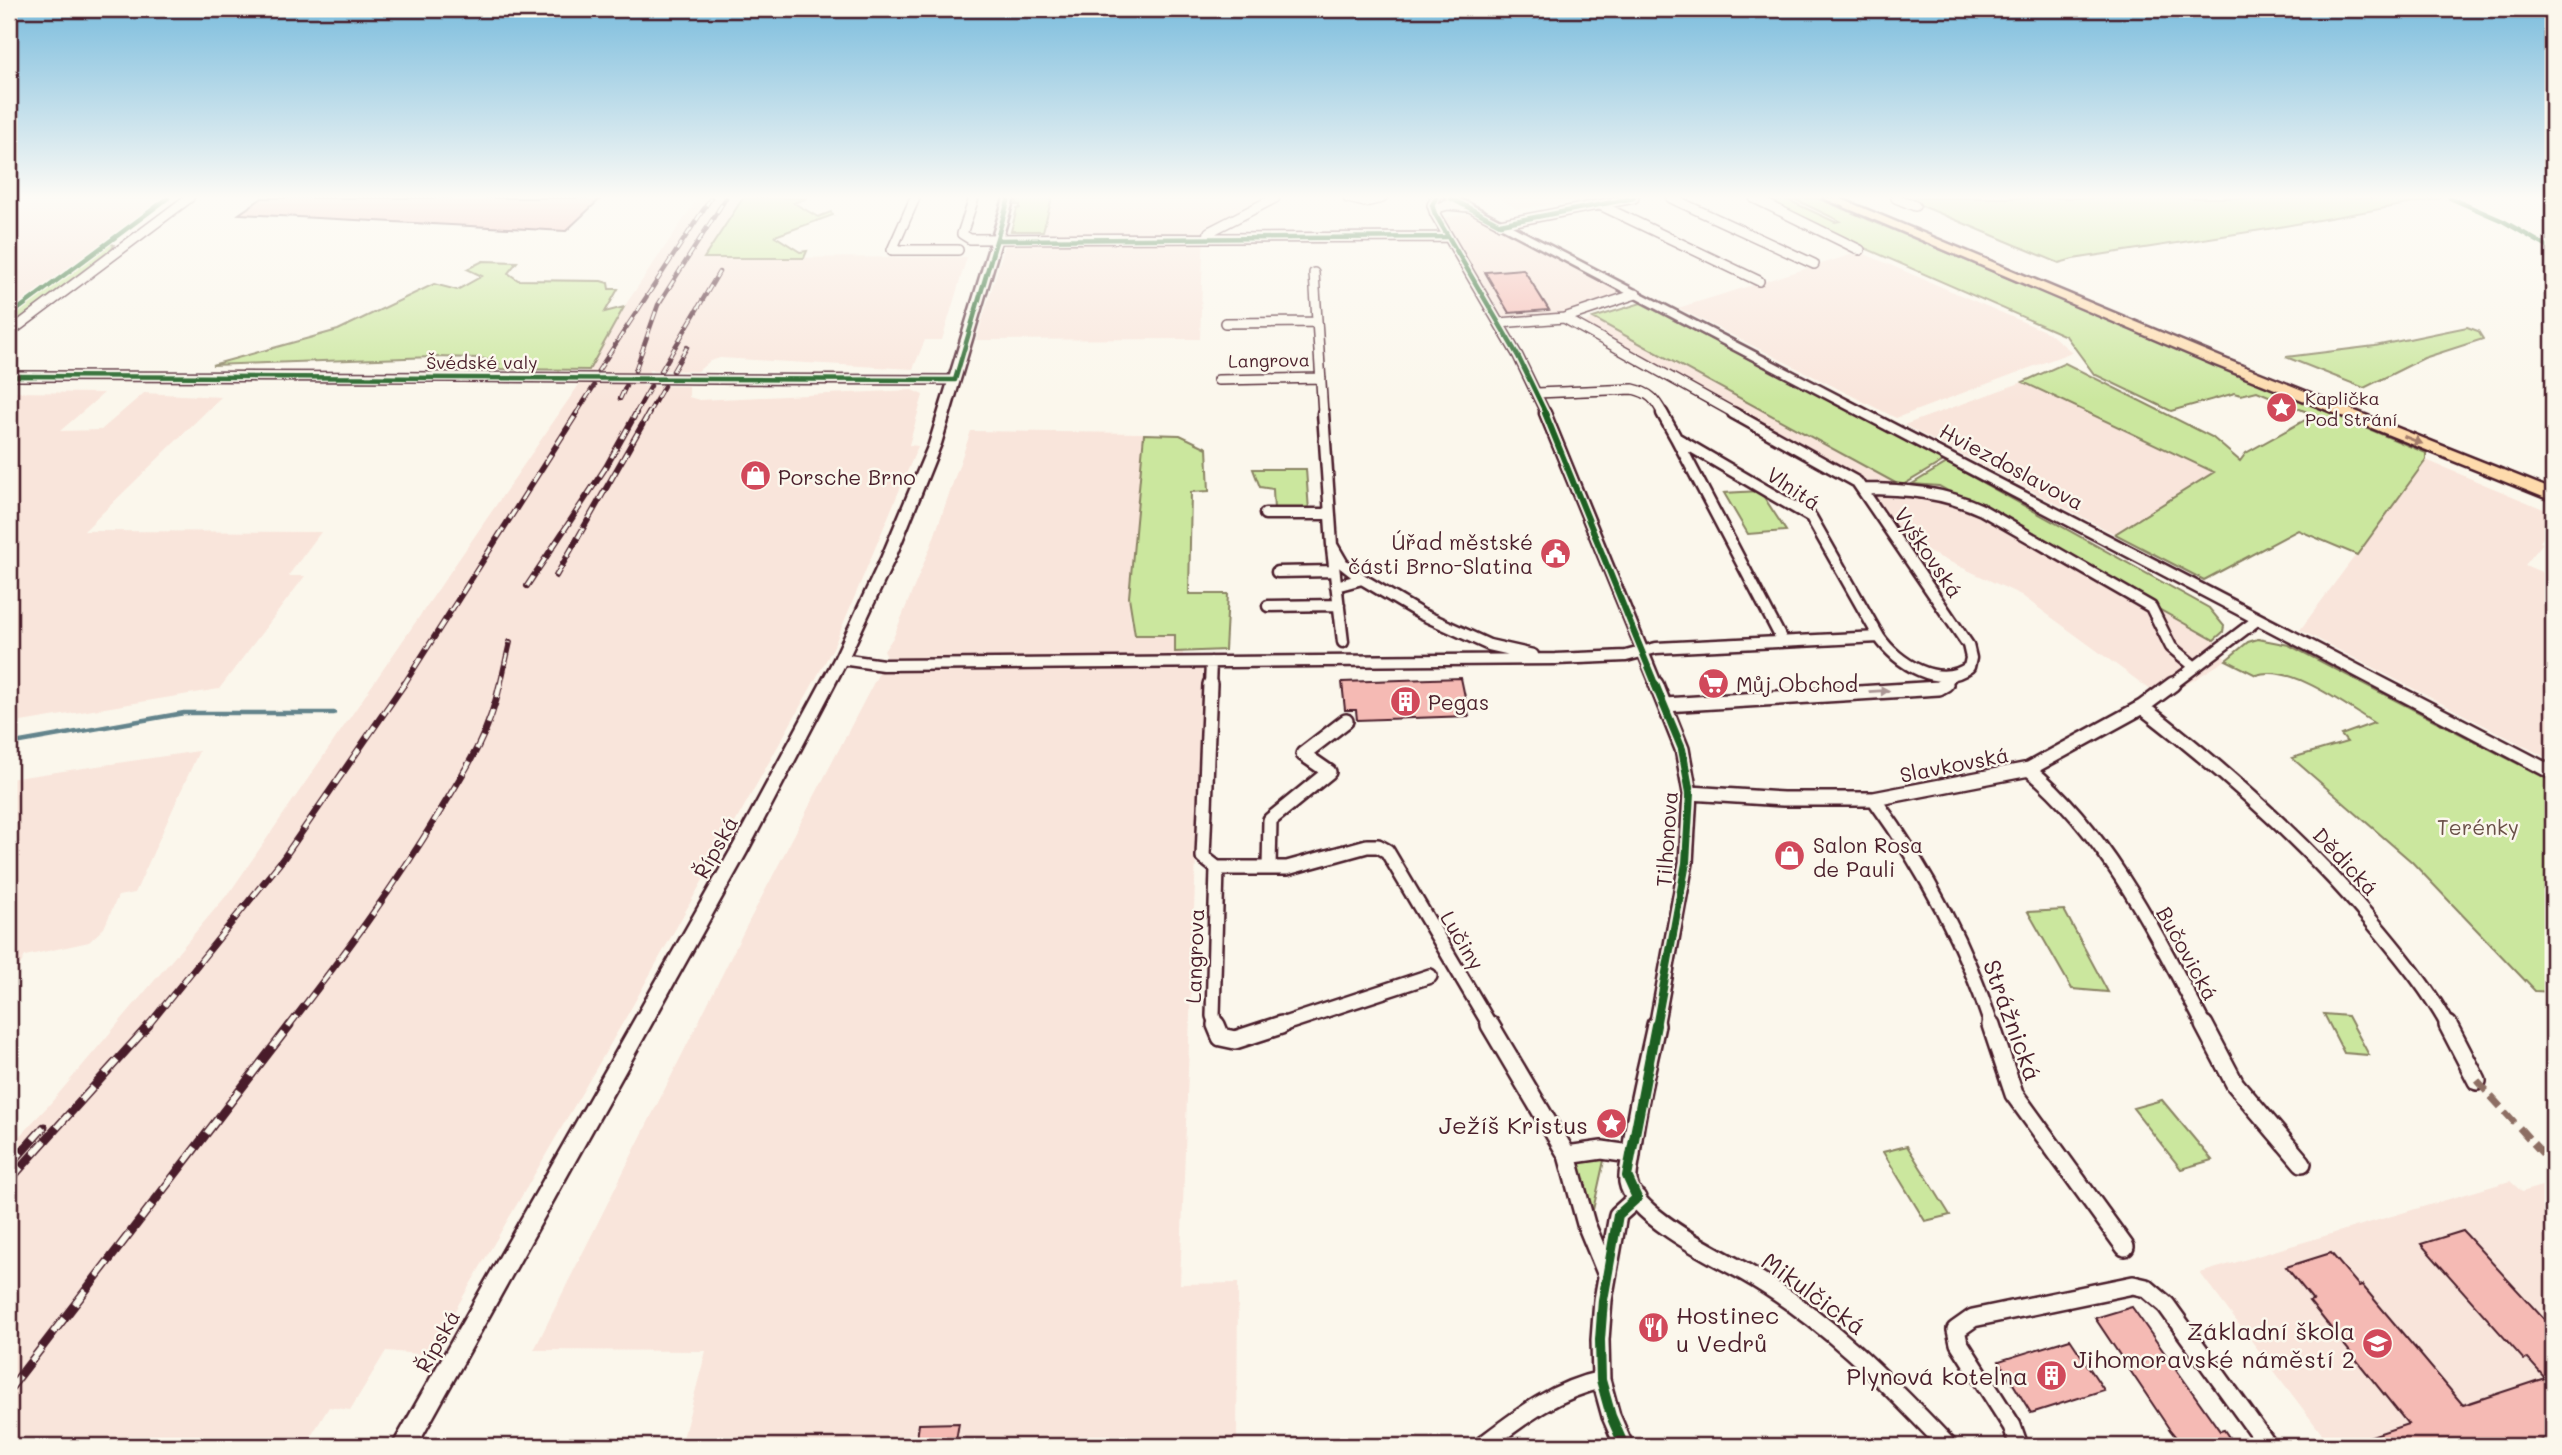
<svg xmlns="http://www.w3.org/2000/svg" width="2562" height="1455" font-family="Mali,sans-serif">
<rect width="100%" height="100%" fill="#fbf7ec"/>
<filter id="ink" filterUnits="userSpaceOnUse"><feTurbulence type="fractalNoise" baseFrequency=".0143" numOctaves="2"/><feDisplacementMap in="SourceGraphic" scale="14" xChannelSelector="R" yChannelSelector="G"/><feConvolveMatrix kernelMatrix="1 2 1 2 8 2 1 2 1" color-interpolation-filters="sRGB"/></filter>
<g filter="url(#ink)">
<path fill="#f9e5db" d="M9,198H164L9,311Z
M698,198H741L705,258L967,257L942,340H925L913,369L720,358L710,361L698,371L650,370L642,386H689V397L699,400L912,390L923,395L909,445L918,446L833,648L629,1012L429,1355L386,1351L350,1410L329,1407L305,1446H9V1147L49,1105L232,889L589,370L624,307Z
M1052,198H1268L1204,228L1200,339L976,340L1006,242L1041,241Z
M1499,198H1608L1517,209Z
M1474,213L1617,288L1621,293L1562,315L1503,317L1444,218Z
M1860,252L2049,333L2072,352L1896,418L1678,308Z
M1593,318L1901,486L1912,484L1938,486L2214,640L2226,660L2163,699L2021,595L1907,542L1848,480L1577,328Z
M2023,382L2214,472L2115,534L1904,425Z
M9,392L104,393L60,431L101,430L144,393L221,397L84,531L321,532L288,576H305L219,689L9,724Z
M971,431L1144,433L1129,597L1130,617L1135,635H1175L1176,651H1183V669H1203L1180,1284L1238,1283L1237,1446H681L706,1351L534,1350L746,927L883,665L886,655L884,651L894,636L932,543Z
M2426,460L2553,513V523L2540,542L2543,543L2525,565L2553,577V761L2300,630Z
M199,751L135,893L118,896L104,928L89,942L25,956L9,986V779Z
M2510,1181L2522,1192L2551,1183L2553,1185V1436L2523,1446H2331L2200,1273Z"/>
<path fill="#cbe79e" stroke="#8a8364" stroke-width="2" d="M743,198H807L794,203L818,217L831,212L833,215L775,236L800,252L807,251L804,258H704Z
M1018,198H1052L1043,231H1011L1017,209L1020,208V205H1016Z
M1758,198H1784L1835,222L1840,221L1792,198H1817L2426,453V460L2357,555L2298,530L2204,580L2115,534L2214,472L2023,382L2065,363L2212,437L2240,461L2246,453L2314,415L2257,391L2241,395L2235,393L2171,411L2094,374L2066,336L1865,248L1862,249Z
M1903,198H2441L2268,229L2073,259L2059,263Z
M110,243L114,245L112,249L9,327V318Z
M483,261L517,262L508,273L518,280L601,281L608,283L609,289H618L605,312L624,307L589,370L494,369L499,364L481,358L433,357L212,365L338,330L434,284L457,290L482,276L467,269Z
M1641,303L1945,460L1901,486L1593,318Z
M2467,327L2478,331L2483,339L2424,358L2364,388L2286,357L2375,346Z
M1144,434L1180,435L1207,448L1209,491L1191,492L1189,594H1228L1225,650L1175,652V635H1135L1129,597Z
M1947,463L2209,608L2224,626L2223,632L2214,640L1939,486L1912,484Z
M1253,469H1306L1309,511H1274L1273,489L1260,487Z
M1760,491L1786,531L1748,534L1724,493Z
M2258,639L2289,645L2553,782V992L2535,991L2412,862L2292,758L2347,742L2341,735L2374,723C2345,705 2290,663 2256,675L2226,660L2248,642Z
M2064,910L2108,992L2072,989L2028,912Z
M2324,1014L2348,1016L2369,1055L2344,1053Z
M2162,1100L2212,1160L2181,1169L2133,1108Z
M1907,1146L1950,1215L1925,1221L1883,1152Z
M1605,1156L1591,1219L1579,1164L1581,1161Z"/>
<g fill="none" stroke-linecap="round" stroke-linejoin="round">
<path stroke="#64848c" stroke-width="4.5" d="M9,744L184,713H334"/>
</g>
<path fill="#f5bab4" stroke="#4a1f2b" stroke-width="2" d="M262,198H601L566,231L239,214Z
M1523,269L1527,275L1549,310L1509,313L1485,272Z
M1461,678L1469,716L1357,720L1356,710H1345L1342,682Z
M2463,1231L2553,1329V1436L2523,1446H2347V1444L2408,1424L2309,1301L2313,1300L2286,1267L2331,1253L2359,1286L2362,1285L2463,1405L2545,1378L2528,1359L2524,1360L2421,1244Z
M2132,1307L2220,1431L2224,1430L2235,1446H2183L2170,1430L2095,1318Z
M2070,1339L2104,1390L2031,1413L1999,1361Z
M959,1423L955,1446H916L919,1424Z"/>
<g fill="none" stroke-linecap="round" stroke-linejoin="round">
<defs>
<path id="minor-far3" d="M915,198L892,250H958
M974,198L962,234L970,239L1447,237
M1348,198L1365,202L1382,198
M1436,198L1432,205L1435,214L1518,356L1546,414
M1671,198L1814,264
M1754,198L1860,250
M1896,198L1915,206
M1600,205L1759,281
M1435,214L1437,208L1448,205L1468,207
M1500,224L1634,198
M1208,238L1209,232L1275,198
M1314,273L1323,414
M1564,318L1736,414
M1225,323L1317,322
M1499,323L1564,318L1636,294
M9,333L189,198
M9,376L462,377
M717,379L955,380
M1218,380L1321,378
M1537,393L1633,389C1650,393 1655,399 1663,414"/>
<path id="minor-far2" d="M1323,413L1332,545L1343,564L1362,579L1421,614L1489,645L1533,655
M1545,413L1657,686
M1733,413L1857,482L1968,645L1971,658L1969,667C1939,690 1897,663 1879,637
M1676,438L1782,640
M1862,489C1905,489 1943,492 1982,510L2151,607L2171,647L2195,667
M1265,514H1330
M1332,549L1343,642
M1277,572L1333,571
M1336,586L1362,579
M1268,606L1339,605
M841,659L883,665L1556,659L1626,656L1656,648L1879,637L1811,517L1676,438L1662,413
M1210,686L1211,662
M1943,686L1951,676
M2170,686L2257,620"/>
<path id="minor-far1" d="M1210,684L1203,857L1217,868L1213,1016L1217,1027
M1665,705L1939,688L1946,684
M2142,707C2229,774 2310,846 2380,931C2405,961 2430,992 2449,1027
M2029,769C2109,836 2157,936 2205,1027
M1690,793L1783,799H1874L2029,769L2142,707L2173,684
M1874,799C1924,868 1966,946 1992,1027
M1217,868H1287L1367,846H1378L1387,851L1491,1027
M1269,868L1270,820L1329,772L1303,754L1346,721
M1275,1027L1430,976
M1656,1027L1686,863L1690,793L1682,749L1656,684"/>
<path id="minor" d="M1216,1025L1221,1037L1235,1040L1281,1025
M1490,1025L1567,1155L1586,1224L1607,1275
M1656,1025C1647,1068 1635,1112 1631,1155C1630,1163 1627,1174 1628,1182C1633,1215 1715,1256 1743,1271C1823,1316 1885,1380 1948,1446
M1991,1025L2014,1094L2125,1247
M2204,1025L2235,1084L2302,1163
M2448,1025L2477,1081
M1567,1155L1602,1150L1630,1154
M1482,1446C1519,1418 1554,1390 1601,1380
M1624,1446L1611,1416L1601,1380L1600,1340L1603,1300L1618,1215L1637,1198
M2019,1446L2012,1426L1959,1343L1956,1330L1973,1318L2133,1285L2146,1288L2166,1305L2268,1446"/>
<path id="tertiary" d="M1004,198H1014L941,444L896,556L848,659L746,854L417,1446H392L733,846L834,659L882,556L929,444Z"/>
<path id="secondary" d="M1445,198H1458L2553,766V780Z"/>
<path id="trunk" d="M1823,198H1839L2225,359L2553,490V501L2215,365Z"/>
</defs>
<use href="#minor-far3" stroke="#4a1f2b" stroke-width="12"/>
<use href="#minor-far2" stroke="#4a1f2b" stroke-width="15"/>
<use href="#minor-far1" stroke="#4a1f2b" stroke-width="18"/>
<use href="#minor" stroke="#4a1f2b" stroke-width="22"/>
<use href="#tertiary" stroke="#4a1f2b" stroke-width="5"/>
<use href="#secondary" stroke="#4a1f2b" stroke-width="5"/>
<use href="#trunk" stroke="#4a1f2b" stroke-width="5"/>
<use href="#minor-far3" stroke="#fbf7ec" stroke-width="9"/>
<use href="#minor-far2" stroke="#fbf7ec" stroke-width="10"/>
<use href="#minor-far1" stroke="#fbf7ec" stroke-width="13"/>
<use href="#minor" stroke="#fbf7ec" stroke-width="17"/>
<use href="#tertiary" fill="#fbf7ec" fill-rule="evenodd"/>
<use href="#secondary" fill="#fbf7ec" fill-rule="evenodd"/>
<use href="#trunk" fill="#fedbac" fill-rule="evenodd"/>
<defs>
<path id="rail-far3" d="M598,371L711,198
M635,371L658,305L726,198
M661,371L719,272
M673,371L687,347
M620,399L626,386
M576,414L594,386
M635,414L651,386
M648,414L664,386"/>
<path id="rail-far2" d="M556,576L649,413
M527,586L606,467L636,413
M403,686L577,413
M500,686L510,642"/>
<path id="rail-far1" d="M147,1027L283,859L404,684
M288,1027C342,957 394,888 439,813C466,769 489,735 500,684"/>
<path id="rail" d="M9,1166L44,1127
M9,1181L149,1025
M9,1390L290,1025"/>
</defs>
<use href="#rail-far3" stroke="#4a1f2b" stroke-width="4.5"/>
<use href="#rail-far2" stroke="#4a1f2b" stroke-width="6"/>
<use href="#rail-far1" stroke="#4a1f2b" stroke-width="7"/>
<use href="#rail" stroke="#4a1f2b" stroke-width="9"/>
<use href="#rail-far3" stroke="#fbf7ec" stroke-width="2.5" stroke-dasharray="9" stroke-linecap="butt"/>
<use href="#rail-far2" stroke="#fbf7ec" stroke-width="3.5" stroke-dasharray="11" stroke-linecap="butt"/>
<use href="#rail-far1" stroke="#fbf7ec" stroke-width="4.5" stroke-dasharray="14" stroke-linecap="butt"/>
<use href="#rail" stroke="#fbf7ec" stroke-width="6" stroke-dasharray="18" stroke-linecap="butt"/>
<defs>
<path id="minor-bridge" d="M462,377L717,379"/>
</defs>
<use href="#minor-bridge" stroke="#4a1f2b" stroke-width="12" stroke-linecap="butt"/>
<use href="#minor-bridge" stroke="#fbf7ec" stroke-width="9"/>
<path stroke="#8d6e63" stroke-width="7" stroke-dasharray="14 7" stroke-linecap="butt" d="M2477,1081L2553,1165"/>
<defs>
<path id="cycleway-far3" d="M1436,198L1432,205L1435,214L1518,356L1546,414
M1450,198L1500,224L1634,198
M2450,198L2503,221L2553,250
M998,240L1447,237
M9,316L168,198
M9,376L955,380L1009,198"/>
<path id="cycleway-far2" d="M1545,413L1656,686"/>
<path id="cycleway-far1" d="M1655,684L1682,749L1690,793L1686,863L1656,1027"/>
<path id="cycleway" d="M1624,1446L1611,1416L1601,1380L1600,1340L1603,1300L1618,1215L1637,1198L1627,1176L1656,1025"/>
</defs>
<use href="#cycleway-far3" stroke="#fbf7ec" stroke-width="7"/>
<use href="#cycleway-far2" stroke="#fbf7ec" stroke-width="10"/>
<use href="#cycleway-far1" stroke="#fbf7ec" stroke-width="12"/>
<use href="#cycleway" stroke="#fbf7ec" stroke-width="14"/>
<use href="#cycleway-far3" stroke="#1b5e20" stroke-width="4.5"/>
<use href="#cycleway-far2" stroke="#1b5e20" stroke-width="6"/>
<use href="#cycleway-far1" stroke="#1b5e20" stroke-width="8"/>
<use href="#cycleway" stroke="#1b5e20" stroke-width="10"/>
</g>
<defs><path id="oneway-solid" d="M-6-.8H1V-3.2L6.5 0L1 3.2V.8H-6Z" transform="scale(1.75)"/></defs>
<use fill="#a47d6c" href="#oneway-solid" transform="translate(2413 440) rotate(22)"/>
<use fill="#ab9695" href="#oneway-solid" transform="translate(1879 691) rotate(-3)"/>
</g>
<linearGradient id="sky" x2="0" y2="1"><stop stop-color="#7abcdd"/><stop offset="0.49" stop-color="#fdfbf6"/><stop offset="1" stop-color="#fdfbf6" stop-opacity="0"/></linearGradient>
<rect width="2562" height="402" fill="url(#sky)"/>
<defs>
<symbol id="sight-disc" viewBox="-11 -11 22 22"><circle r="9.5" fill="#d1495b" stroke="#fbf7ec"/><path d="M0-6L1.8-2.2L6-1.7L2.9 1.2L3.7 5.4L0 3.3L-3.7 5.4L-2.9 1.2L-6-1.7L-1.8-2.2Z" fill="#fff"/></symbol>
<symbol id="shop-disc" viewBox="-11 -11 22 22"><circle r="9.5" fill="#d1495b" stroke="#fbf7ec"/><path d="M-5-2.5h2.3a2.7 3.5 0 0 1 5.4 0H5L5.5 6h-11ZM-1.5-2.5h3a1.5 2.3 0 0 0-3 0Z" fill="#fff"/></symbol>
<symbol id="civic-disc" viewBox="-11 -11 22 22"><circle r="9.5" fill="#d1495b" stroke="#fbf7ec"/><path d="M-.6-6.5H3V-4.5H.6V-3L4-1V1h2V6H-6V1h2V-1L-.6-3ZM-1.2 2.5V6h2.4V2.5Z" fill="#fff"/></symbol>
<symbol id="supermarket-disc" viewBox="-11 -11 22 22"><circle r="9.5" fill="#d1495b" stroke="#fbf7ec"/><path d="M-6-5.5h2.5l.6 2H6L4.5 2H-2.5L-4.4-4H-6ZM-1.5 3.2a1.3 1.3 0 1 0 .1 0ZM3 3.2a1.3 1.3 0 1 0 .1 0Z" fill="#fff"/></symbol>
<symbol id="building-disc" viewBox="-11 -11 22 22"><circle r="9.5" fill="#d1495b" stroke="#fbf7ec"/><path d="M-4-6H4V6H1V3H-1V6H-4ZM-2.5-4.3h1.7v1.8h-1.7ZM.8-4.3h1.7v1.8H.8ZM-2.5-1h1.7V.8h-1.7ZM.8-1h1.7V.8H.8Z" fill="#fff"/></symbol>
<symbol id="restaurant-disc" viewBox="-11 -11 22 22"><circle r="9.5" fill="#d1495b" stroke="#fbf7ec"/><path d="M-5-6h1v4h1v-4h1v4h1v-4h1v5L-1.5 .5V6h-2V.5L-5-1ZM5-6V6H3V1.5H1.5Q1.5-4 5-6Z" fill="#fff"/></symbol>
<symbol id="school-disc" viewBox="-11 -11 22 22"><circle r="9.5" fill="#d1495b" stroke="#fbf7ec"/><path d="M0-5L7-2L0 1L-7-2ZM-4 1L0 2.5L4 1V4Q0 6-4 4Z" fill="#fff"/></symbol>
</defs>
<g fill-rule="evenodd">
<use href="#sight-disc" x="2264" y="390" width="35" height="35"/>
<use href="#shop-disc" x="738" y="458" width="35" height="35"/>
<use href="#civic-disc" x="1538" y="536" width="35" height="35"/>
<use href="#supermarket-disc" x="1696" y="666" width="35" height="35"/>
<use href="#building-disc" x="1388" y="684" width="35" height="35"/>
<use href="#shop-disc" x="1772" y="838" width="35" height="35"/>
<use href="#sight-disc" x="1594" y="1106" width="35" height="35"/>
<use href="#restaurant-disc" x="1636" y="1310" width="35" height="35"/>
<use href="#school-disc" x="2360" y="1326" width="35" height="35"/>
<use href="#building-disc" x="2034" y="1358" width="35" height="35"/>
</g>
<g text-anchor="middle" dominant-baseline="central" stroke-width="5" stroke-linejoin="round" paint-order="stroke">
<g font-size="18" fill="#4a1f2b" stroke="#fbf7ec">
<text transform="translate(1269 360) rotate(-1)">Langrova</text>
<text x="482" y="362">Švédské valy</text>
</g>
<g font-size="18" fill="#4a1f2b" stroke="#fbf7ec" text-anchor="start">
<text x="2305" y="398">Kaplička<tspan x="2305" dy="21">Pod Strání</tspan></text>
</g>
<g font-size="21" fill="#4a1f2b" stroke="#fbf7ec">
<text transform="translate(2012 466) rotate(28)">Hviezdoslavova</text>
<text transform="translate(1794 488) rotate(34)">Vlnitá</text>
<text transform="translate(1929 552) rotate(56)">Vyškovská</text>
<text transform="translate(1954 764) rotate(-11)">Slavkovská</text>
<text transform="translate(1666 839) rotate(-86)">Tilhonova</text>
<text transform="translate(715 847) rotate(-61)">Řípská</text>
<text transform="translate(2346 861) rotate(47)">Dědická</text>
<text transform="translate(1463 940) rotate(59)">Lučiny</text>
<text transform="translate(2188 953) rotate(61)">Bučovická</text>
<text transform="translate(1194 956) rotate(-88)">Langrova</text>
<text transform="translate(437 1341) rotate(-61)">Řípská</text>
</g>
<g font-size="21" fill="#4a1f2b" stroke="#fbf7ec" text-anchor="start">
<text x="778" y="476">Porsche Brno</text>
<text x="1533" y="541" text-anchor="end">Úřad městské<tspan x="1533" dy="24">části Brno-Slatina</tspan></text>
<text x="1736" y="683">Můj Obchod</text>
<text x="1428" y="701">Pegas</text>
<text x="1813" y="844">Salon Rosa<tspan x="1813" dy="24">de Pauli</tspan></text>
</g>
<g font-size="21" fill="#6a5148" stroke="#fbf7ec">
<text x="2478" y="826">Terénky</text>
</g>
<g font-size="24" fill="#4a1f2b" stroke="#fbf7ec">
<text transform="translate(2013 1020) rotate(70)">Strážnická</text>
<text transform="translate(1814 1293) rotate(36)">Mikulčická</text>
</g>
<g font-size="24" fill="#4a1f2b" stroke="#fbf7ec" text-anchor="end">
<text x="1588" y="1124">Ježíš Kristus</text>
<text x="1676" y="1314" text-anchor="start">Hostinec<tspan x="1676" dy="28">u Vedrů</tspan></text>
<text x="2355" y="1330">Základní škola<tspan x="2355" dy="28">Jihomoravské náměstí 2</tspan></text>
<text x="2028" y="1375">Plynová kotelna</text>
</g>
</g>
<rect width="2562" height="1455" fill="none" stroke="#fbf7ec" stroke-width="35"/>
<rect x="18" y="18" width="2527" height="1420" fill="none" stroke="#4a1f2b" stroke-width="2.5" filter="url(#ink)"/>
</svg>
